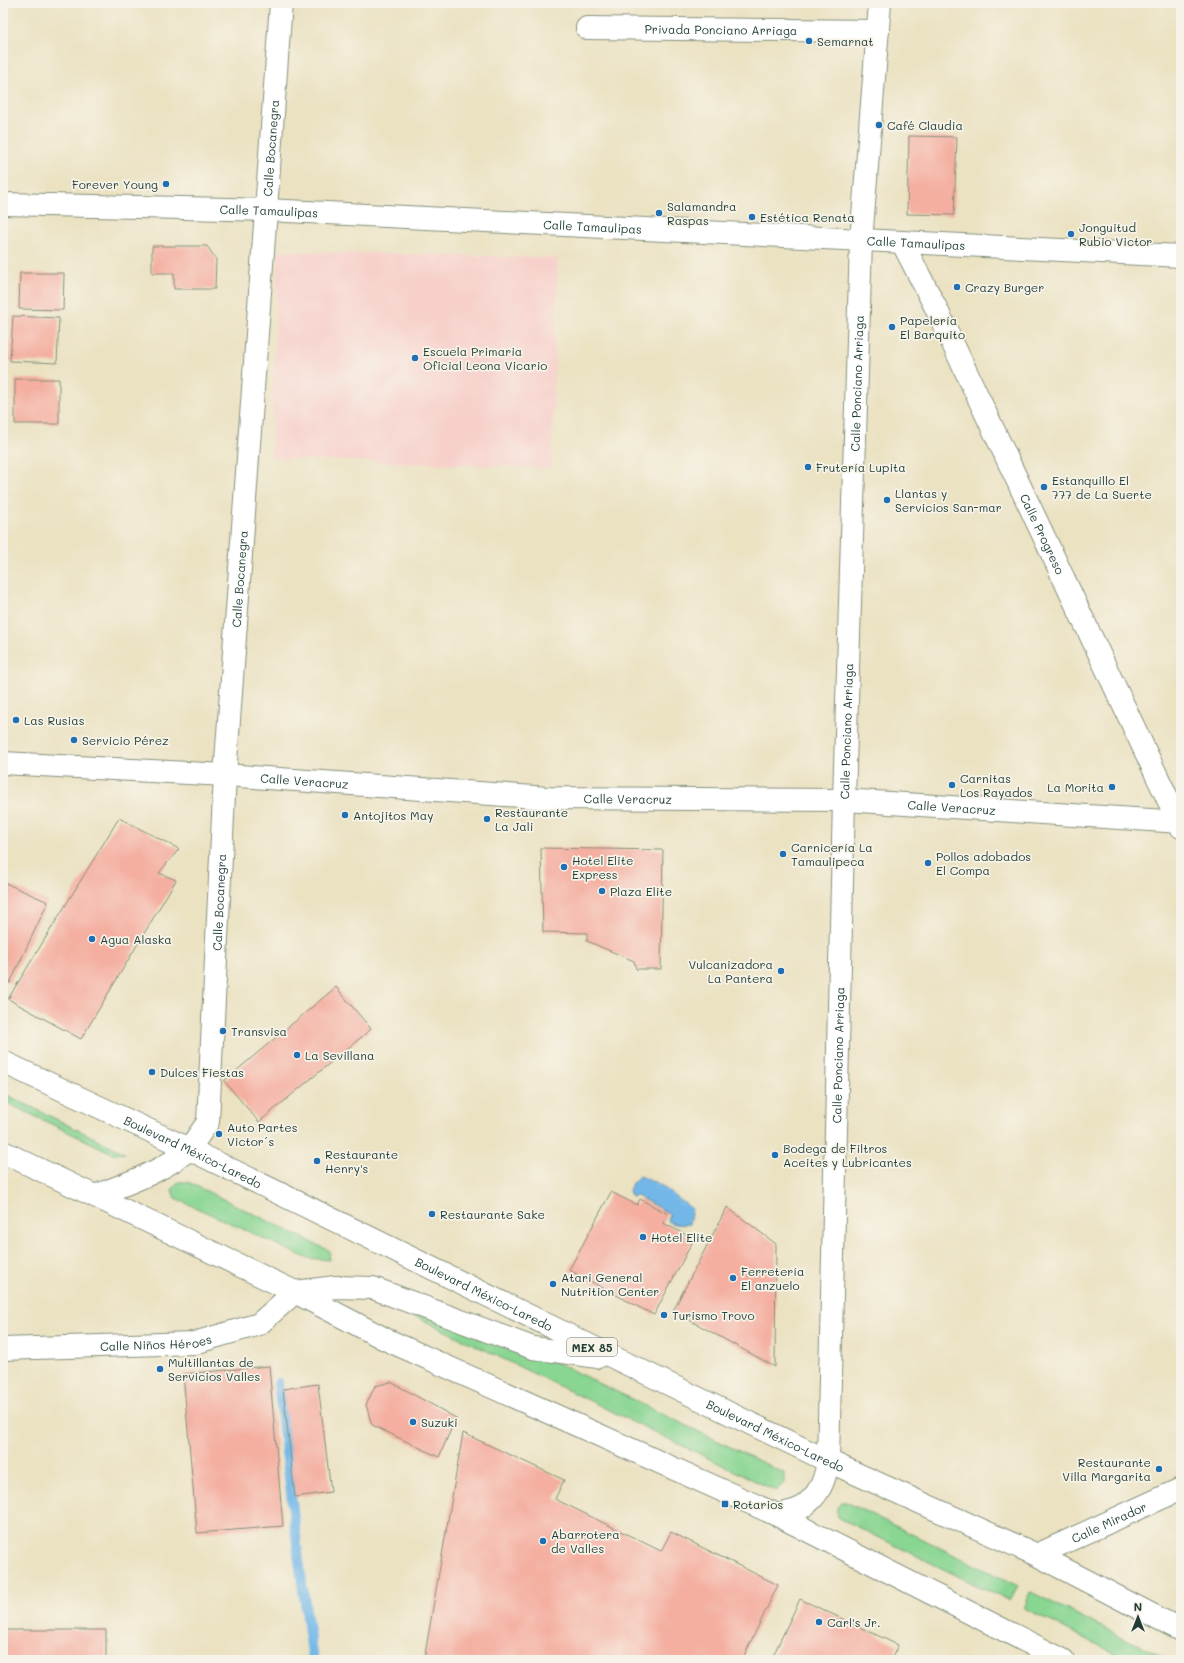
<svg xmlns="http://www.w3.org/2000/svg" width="1184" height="1663" font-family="Mali,sans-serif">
<rect width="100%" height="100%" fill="#f7f3e8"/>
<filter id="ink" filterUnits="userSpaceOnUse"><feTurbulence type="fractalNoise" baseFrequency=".025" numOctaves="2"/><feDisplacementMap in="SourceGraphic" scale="8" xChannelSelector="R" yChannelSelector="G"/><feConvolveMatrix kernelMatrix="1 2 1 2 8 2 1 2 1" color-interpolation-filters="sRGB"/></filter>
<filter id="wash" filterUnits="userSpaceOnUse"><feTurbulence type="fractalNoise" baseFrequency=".012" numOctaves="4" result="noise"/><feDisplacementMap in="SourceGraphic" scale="16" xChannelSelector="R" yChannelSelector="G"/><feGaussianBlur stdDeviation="0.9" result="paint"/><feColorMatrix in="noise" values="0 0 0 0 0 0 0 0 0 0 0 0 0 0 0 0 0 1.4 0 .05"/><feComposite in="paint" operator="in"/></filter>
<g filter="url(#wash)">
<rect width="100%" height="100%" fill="#ebe2c2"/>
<path fill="#f7d0cb" d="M278,251L558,258L551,468L271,458Z"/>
<path fill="#89d592" stroke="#548963" d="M3,1093L125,1153L114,1154L3,1101Z
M178,1182H188L330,1251L329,1260L306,1258L175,1198L172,1190Z
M361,1290L547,1358L784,1473V1483L776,1491Z
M842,1502H846L1018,1586L1009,1601L837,1517V1509Z
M1031,1592L1169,1660H1128L1024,1608Z"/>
<path fill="#72b7e8" stroke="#487a8e" d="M639,1176L659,1184L692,1209L689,1224C681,1225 675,1225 668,1221L670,1214L637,1196L632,1197L629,1191L632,1183Z"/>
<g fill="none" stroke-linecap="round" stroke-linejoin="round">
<path stroke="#72b7e8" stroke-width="10" d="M278,1383L299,1561L313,1660"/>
</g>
<g id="blocks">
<path fill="#f4afa0" d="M909,136L957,137L954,215L907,214Z
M152,246H207L216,259L215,289H174V273H152Z
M20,273H64L63,310L19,309Z
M13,316L59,318L57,363L10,361Z
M15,379H59V424H15Z
M119,818L179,849L159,873L176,880L81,1039L8,999Z
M541,848L663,850L661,969H636L634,961L587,941V933L543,932Z
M3,882L48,902L10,983L3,980Z
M336,987L371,1029L259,1122L224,1081Z
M611,1192L637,1205L640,1199L668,1214L663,1223L694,1239L654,1315L569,1270Z
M727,1207L776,1244L775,1367L673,1311Z
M269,1366L283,1526L197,1533L183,1374Z
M391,1382L456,1418L439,1457L372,1425L366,1405L375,1386Z
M318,1384L331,1492L295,1497L283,1389Z
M463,1433L564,1480L555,1499L661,1551L671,1532L778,1585L742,1660H424Z
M800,1599L898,1645L891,1660H771Z
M3,1630H106V1660H3Z"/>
</g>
</g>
<g filter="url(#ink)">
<use href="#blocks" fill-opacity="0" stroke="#85907b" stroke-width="1"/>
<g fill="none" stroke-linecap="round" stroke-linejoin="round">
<defs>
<g id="minor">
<path id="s1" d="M587,28L878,31"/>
<path id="s2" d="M3,204L267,210L1181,256"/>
<path id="s3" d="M902,242L935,306L1181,827"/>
<path id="s4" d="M3,763L225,775L548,798L844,800L1181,822"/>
<path id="s5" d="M189,1149L208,1122L225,775L281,3"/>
<path id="s6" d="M3,1349L194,1343L259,1324L295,1292"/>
<path id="s7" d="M828,1461L844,800L861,241L880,3"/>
<path id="s8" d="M1037,1555L1181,1489"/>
</g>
<g id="major">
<path id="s9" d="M3,1062L189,1149L619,1360L828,1461L1037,1555L1181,1630"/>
<path d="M3,1152L295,1292L385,1339L777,1515L1063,1660"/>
<path d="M95,1196C127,1183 163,1172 189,1149"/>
<path d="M295,1292L336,1287L373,1288L533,1348L598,1357"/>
<path d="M777,1515C784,1513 794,1512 801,1508C819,1496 825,1481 828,1461"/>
</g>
</defs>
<use href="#minor" stroke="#85907b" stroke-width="24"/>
<use href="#major" stroke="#85907b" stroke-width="24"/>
<use href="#minor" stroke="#fff" stroke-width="22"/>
<use href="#major" stroke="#fff" stroke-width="22"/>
</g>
</g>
<g fill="#1f6fb2" stroke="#f7f3e8" stroke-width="1.5">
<circle cx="809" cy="41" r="4"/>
<circle cx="879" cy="125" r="4"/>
<circle cx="166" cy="184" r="4"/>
<circle cx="659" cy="213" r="4"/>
<circle cx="752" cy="217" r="4"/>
<circle cx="1071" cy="234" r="4"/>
<circle cx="957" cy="287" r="4"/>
<circle cx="892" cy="327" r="4"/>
<circle cx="415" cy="358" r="4"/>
<circle cx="808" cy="467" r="4"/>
<circle cx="1044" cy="487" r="4"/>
<circle cx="887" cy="500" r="4"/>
<circle cx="16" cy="720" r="4"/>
<circle cx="74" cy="740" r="4"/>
<circle cx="952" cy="785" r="4"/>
<circle cx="1112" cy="787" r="4"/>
<circle cx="345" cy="815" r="4"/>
<circle cx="487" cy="819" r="4"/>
<circle cx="783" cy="854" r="4"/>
<circle cx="928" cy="863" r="4"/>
<circle cx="564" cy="867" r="4"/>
<circle cx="602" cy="891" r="4"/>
<circle cx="92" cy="939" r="4"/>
<circle cx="781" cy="971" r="4"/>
<circle cx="223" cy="1031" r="4"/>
<circle cx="297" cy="1055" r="4"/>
<circle cx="152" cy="1072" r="4"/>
<circle cx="219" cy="1134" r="4"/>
<circle cx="775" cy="1155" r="4"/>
<circle cx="317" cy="1161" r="4"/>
<circle cx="432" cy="1214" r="4"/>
<circle cx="643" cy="1237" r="4"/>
<circle cx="733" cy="1278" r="4"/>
<circle cx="553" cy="1284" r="4"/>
<circle cx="664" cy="1315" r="4"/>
<circle cx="160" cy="1369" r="4"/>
<circle cx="413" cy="1422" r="4"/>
<circle cx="1159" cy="1469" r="4"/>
<rect x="721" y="1500" width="8" height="8" rx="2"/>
<circle cx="543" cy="1541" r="4"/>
<circle cx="819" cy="1622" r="4"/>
</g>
<g text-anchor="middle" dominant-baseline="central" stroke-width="3.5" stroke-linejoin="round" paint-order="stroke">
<rect fill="#f7f3e8" stroke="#60746a" stroke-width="1" x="567" y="1338" width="50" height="18" rx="3"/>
<g font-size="11" font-weight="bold" fill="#1f3d34">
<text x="592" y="1347">MEX 85</text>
</g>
<g font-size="12" fill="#1f3d34" stroke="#f7f3e8">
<text stroke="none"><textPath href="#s1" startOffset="134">Privada Ponciano Arriaga</textPath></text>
<text stroke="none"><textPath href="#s5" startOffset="1009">Calle Bocanegra</textPath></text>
<text stroke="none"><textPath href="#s2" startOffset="266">Calle Tamaulipas</textPath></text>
<text stroke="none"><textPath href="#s2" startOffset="590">Calle Tamaulipas</textPath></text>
<text stroke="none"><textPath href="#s2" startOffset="914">Calle Tamaulipas</textPath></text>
<text stroke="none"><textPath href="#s7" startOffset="1078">Calle Ponciano Arriaga</textPath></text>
<text stroke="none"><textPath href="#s3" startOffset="324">Calle Progreso</textPath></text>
<text stroke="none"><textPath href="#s5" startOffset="577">Calle Bocanegra</textPath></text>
<text stroke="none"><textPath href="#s7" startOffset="730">Calle Ponciano Arriaga</textPath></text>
<text stroke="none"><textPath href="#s4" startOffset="302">Calle Veracruz</textPath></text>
<text stroke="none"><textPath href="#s4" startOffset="626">Calle Veracruz</textPath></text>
<text stroke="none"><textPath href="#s4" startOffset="950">Calle Veracruz</textPath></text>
<text stroke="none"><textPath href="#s5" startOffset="253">Calle Bocanegra</textPath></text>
<text stroke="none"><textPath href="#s7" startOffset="406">Calle Ponciano Arriaga</textPath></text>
<text stroke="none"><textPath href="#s9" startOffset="210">Boulevard México-Laredo</textPath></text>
<text stroke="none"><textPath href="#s9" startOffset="534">Boulevard México-Laredo</textPath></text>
<text stroke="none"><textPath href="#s6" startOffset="153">Calle Niños Héroes</textPath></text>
<text stroke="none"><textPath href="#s9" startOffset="858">Boulevard México-Laredo</textPath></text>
<text stroke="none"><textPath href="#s8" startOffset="79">Calle Mirador</textPath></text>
</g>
<g font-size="12" fill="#1f3d34" stroke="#f7f3e8" text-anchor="start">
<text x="817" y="41">Semarnat</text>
<text x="887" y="125">Café Claudia</text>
<text x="158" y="184" text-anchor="end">Forever Young</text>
<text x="667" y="206">Salamandra<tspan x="667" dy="14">Raspas</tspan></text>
<text x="760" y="217">Estética Renata</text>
<text x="1079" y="227">Jonguitud<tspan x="1079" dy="14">Rubio Victor</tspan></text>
<text x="965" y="287">Crazy Burger</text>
<text x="900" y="320">Papelería<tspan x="900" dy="14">El Barquito</tspan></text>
<text x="423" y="351">Escuela Primaria<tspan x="423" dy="14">Oficial Leona Vicario</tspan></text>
<text x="816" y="467">Frutería Lupita</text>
<text x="1052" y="480">Estanquillo El<tspan x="1052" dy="14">777 de La Suerte</tspan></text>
<text x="895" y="493">Llantas y<tspan x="895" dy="14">Servicios San-mar</tspan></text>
<text x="24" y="720">Las Rusias</text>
<text x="82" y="740">Servicio Pérez</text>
<text x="960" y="778">Carnitas<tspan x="960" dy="14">Los Rayados</tspan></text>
<text x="1104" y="787" text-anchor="end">La Morita</text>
<text x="495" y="812">Restaurante<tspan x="495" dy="14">La Jali</tspan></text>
<text x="353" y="815">Antojitos May</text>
<text x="791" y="847">Carnicería La<tspan x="791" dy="14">Tamaulipeca</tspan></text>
<text x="936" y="856">Pollos adobados<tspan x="936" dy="14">El Compa</tspan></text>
<text x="572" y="860">Hotel Elite<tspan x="572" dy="14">Express</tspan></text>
<text x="610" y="891">Plaza Elite</text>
<text x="100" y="939">Agua Alaska</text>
<text x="773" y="964" text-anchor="end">Vulcanizadora<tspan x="773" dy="14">La Pantera</tspan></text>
<text x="231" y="1031">Transvisa</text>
<text x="305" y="1055">La Sevillana</text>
<text x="160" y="1072">Dulces Fiestas</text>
<text x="227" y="1127">Auto Partes<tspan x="227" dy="14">Victor´s</tspan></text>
<text x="783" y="1148">Bodega de Filtros<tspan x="783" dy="14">Aceites y Lubricantes</tspan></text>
<text x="325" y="1154">Restaurante<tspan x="325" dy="14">Henry's</tspan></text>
<text x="440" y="1214">Restaurante Sake</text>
<text x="651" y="1237">Hotel Elite</text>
<text x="741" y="1271">Ferretería<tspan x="741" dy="14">El anzuelo</tspan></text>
<text x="561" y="1277">Atari General<tspan x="561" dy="14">Nutrition Center</tspan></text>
<text x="672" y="1315">Turismo Trovo</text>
<text x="168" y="1362">Multillantas de<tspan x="168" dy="14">Servicios Valles</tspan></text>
<text x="421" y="1422">Suzuki</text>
<text x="1151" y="1462" text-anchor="end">Restaurante<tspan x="1151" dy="14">Villa Margarita</tspan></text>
<text x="733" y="1504">Rotarios</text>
<text x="551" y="1534">Abarrotera<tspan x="551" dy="14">de Valles</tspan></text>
<text x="827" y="1622">Carl's Jr.</text>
</g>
</g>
<rect width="1184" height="1663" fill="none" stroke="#f7f3e8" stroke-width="16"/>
<g transform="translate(1138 1617)" stroke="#f7f3e8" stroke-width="3" paint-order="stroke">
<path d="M0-3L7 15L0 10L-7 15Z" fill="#1f3d34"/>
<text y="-6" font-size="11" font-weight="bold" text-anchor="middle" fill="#1f3d34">N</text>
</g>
</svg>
